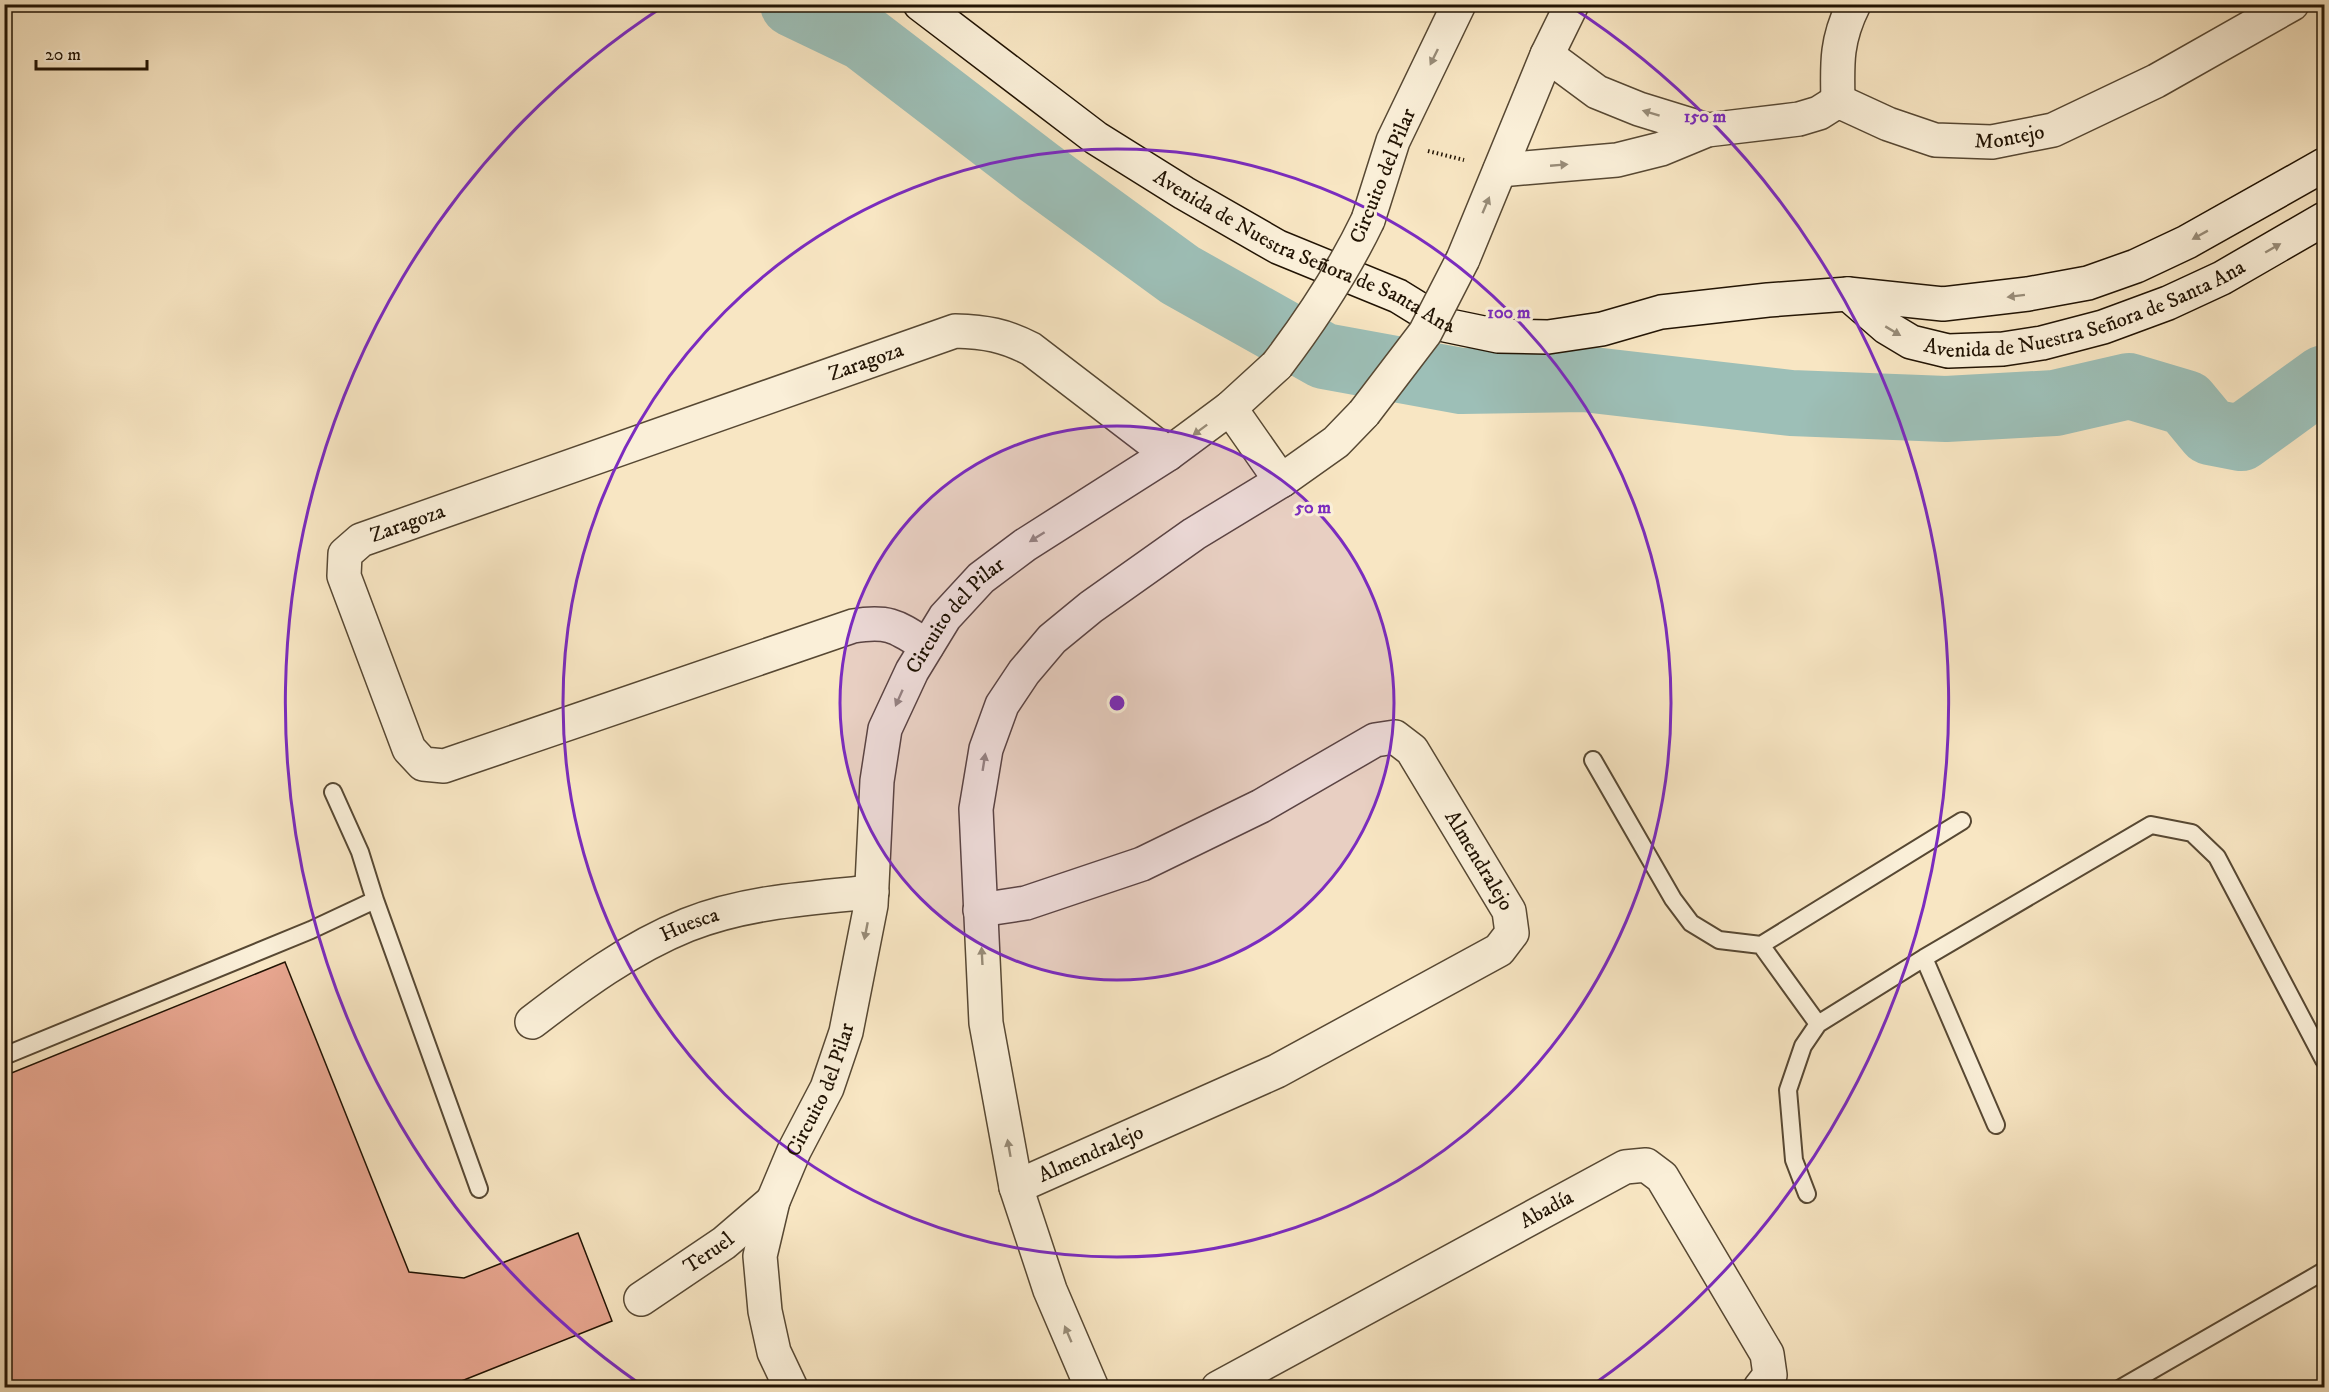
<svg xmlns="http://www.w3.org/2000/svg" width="2329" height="1392" font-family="'IM FELL DW Pica',serif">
<rect width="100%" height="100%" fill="#f8e6c3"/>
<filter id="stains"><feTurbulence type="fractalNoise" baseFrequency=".00333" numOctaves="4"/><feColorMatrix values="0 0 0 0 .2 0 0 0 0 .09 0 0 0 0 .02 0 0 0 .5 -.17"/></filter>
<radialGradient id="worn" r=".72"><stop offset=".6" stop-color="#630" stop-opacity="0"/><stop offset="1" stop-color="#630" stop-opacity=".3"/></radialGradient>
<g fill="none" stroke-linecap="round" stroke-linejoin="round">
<path stroke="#9dbfb7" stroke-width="66" d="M793,4L864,38L1040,173L1180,275L1324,356L1461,381L1584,379L1791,403L1946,409L2055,403L2129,386L2186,403L2210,432L2241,438L2324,378"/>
</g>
<path fill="#e8a690" stroke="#211303" stroke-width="1.5" d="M285,962L409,1272L464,1278L578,1233L612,1321L444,1388H4V1076Z"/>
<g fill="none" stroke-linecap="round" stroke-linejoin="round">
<defs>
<path id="lane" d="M1593,760L1673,899L1691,923L1719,940L1761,945L1818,1024
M375,900L479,1189
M1761,945L1962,821
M1924,958L1996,1125
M4,1056L311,930L375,900L360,852L333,792
M1807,1194L1794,1160L1788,1090L1803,1046L1818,1024L1924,958L2151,825L2192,833L2217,857L2324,1060
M2121,1388L2324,1271"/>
<g id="street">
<path d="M1547,55L1597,92L1639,109L1707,130"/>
<path d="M1838,101C1837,63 1836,40 1854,4"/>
<path id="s1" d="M1500,170L1617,160L1661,149L1707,130L1799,119L1819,113L1838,101L1888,124L1935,140L1992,142L2053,130L2156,81L2292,4"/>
<path d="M1368,220L1393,141L1459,4"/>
<path d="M1463,259L1547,55L1572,4"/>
<path d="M1230,408L1281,481"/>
<path id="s2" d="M927,646C897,627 890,620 853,626L444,766L423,764L409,749L344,576L345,554L361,540L955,331C986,332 1004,335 1031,349L1168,454"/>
<path id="s3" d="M980,910L1026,903L1142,864L1261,806L1375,740L1395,737L1412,750L1509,911L1512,933L1499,950L1277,1071L1016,1187"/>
<path id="s4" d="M532,1022C580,985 630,948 687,925C745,902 810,898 872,892"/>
<path id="s5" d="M641,1299L724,1243L773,1201"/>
<path id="s6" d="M791,1388L774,1352L765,1311L760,1256L773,1201L794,1151L827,1088L846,1032L871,905L877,781L885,729L912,671L945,617L981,578L1025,545L1168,454L1230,408L1277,365"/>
<path d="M1092,1388L1050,1290L1016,1187L986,1023L976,809L986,749L1002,705L1024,672L1052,639L1091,607L1194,534L1281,481L1336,442L1364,413"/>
<path id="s7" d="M1218,1388L1625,1167L1646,1165L1662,1177L1767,1354L1770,1375L1760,1388"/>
</g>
<g id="secondary">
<path id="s8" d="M920,4L1096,138L1184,193L1278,247L1398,296L1445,325L1498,336L1548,337L1602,329L1661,312L1768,300L1848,294L1943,304L2028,294L2088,283L2136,266L2187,242L2324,165"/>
<path id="s9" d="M1848,294L1886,327L1911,342L1948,351L2003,349L2042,343L2103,327L2168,303L2222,278L2324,219"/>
</g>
</defs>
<use href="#lane" stroke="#574833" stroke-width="20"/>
<use href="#street" stroke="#574833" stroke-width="36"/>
<use href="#secondary" stroke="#211303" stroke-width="36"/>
<path stroke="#211303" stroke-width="4" stroke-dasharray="1.5 3" stroke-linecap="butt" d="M1428,151L1464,160"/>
<use href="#lane" stroke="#faefd8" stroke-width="16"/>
<use href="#street" stroke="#faefd8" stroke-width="33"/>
<use href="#secondary" stroke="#faefd8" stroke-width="33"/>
<defs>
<path id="street-bridge" d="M1277,365C1312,319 1343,272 1368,220
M1364,413L1425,333L1463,259"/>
</defs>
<use href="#street-bridge" stroke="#574833" stroke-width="36" stroke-linecap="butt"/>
<use href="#street-bridge" stroke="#faefd8" stroke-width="33"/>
</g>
<defs><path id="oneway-solid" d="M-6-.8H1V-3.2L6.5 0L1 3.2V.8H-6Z" transform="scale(1.5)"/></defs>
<g fill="#988c78">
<use href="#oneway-solid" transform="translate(1434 57) rotate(116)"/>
<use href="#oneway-solid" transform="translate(1651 113) rotate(-163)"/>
<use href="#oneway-solid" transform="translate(1559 165) rotate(-5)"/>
<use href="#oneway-solid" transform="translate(1486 205) rotate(-67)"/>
<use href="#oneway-solid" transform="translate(2200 235) rotate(151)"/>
<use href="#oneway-solid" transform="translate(2273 248) rotate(-30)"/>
<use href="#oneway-solid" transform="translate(2016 296) rotate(173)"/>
<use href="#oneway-solid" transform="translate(1893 331) rotate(31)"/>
<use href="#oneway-solid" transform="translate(1200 430) rotate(143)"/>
<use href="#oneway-solid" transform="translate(1037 537) rotate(148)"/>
<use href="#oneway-solid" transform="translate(899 698) rotate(114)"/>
<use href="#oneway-solid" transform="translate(984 762) rotate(-81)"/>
<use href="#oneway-solid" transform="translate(866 931) rotate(101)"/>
<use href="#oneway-solid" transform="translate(982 956) rotate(-93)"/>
<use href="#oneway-solid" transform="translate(1009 1148) rotate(-100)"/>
<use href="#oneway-solid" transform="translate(1068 1334) rotate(-113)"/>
</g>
<circle cx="1117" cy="703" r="277" fill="#7b2cbf" fill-opacity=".12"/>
<g fill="none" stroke="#7b2cbf" stroke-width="3">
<circle cx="1117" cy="703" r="277"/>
<circle cx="1117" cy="703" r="554"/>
<path d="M640 1384A831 831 0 0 1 664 6M1570 6A831 831 0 0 1 1594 1384"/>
</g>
<g text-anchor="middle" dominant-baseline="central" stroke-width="6" stroke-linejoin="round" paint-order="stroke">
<g font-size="21" fill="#211303" stroke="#faefd8">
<text stroke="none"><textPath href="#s1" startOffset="528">Montejo</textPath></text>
<text transform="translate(1383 176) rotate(-68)">Circuito del Pilar</text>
<text stroke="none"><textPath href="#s8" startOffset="459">Avenida de Nuestra Señora de Santa Ana</textPath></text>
<text stroke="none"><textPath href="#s9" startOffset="261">Avenida de Nuestra Señora de Santa Ana</textPath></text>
<text stroke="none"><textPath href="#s2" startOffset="1317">Zaragoza</textPath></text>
<text stroke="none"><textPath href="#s2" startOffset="831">Zaragoza</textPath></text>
<text stroke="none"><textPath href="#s6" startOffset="819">Circuito del Pilar</textPath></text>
<text stroke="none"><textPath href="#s3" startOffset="604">Almendralejo</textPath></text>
<text stroke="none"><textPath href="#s4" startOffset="186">Huesca</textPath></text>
<text stroke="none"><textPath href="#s6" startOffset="315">Circuito del Pilar</textPath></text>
<text transform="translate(1091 1154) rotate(-24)">Almendralejo</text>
<text stroke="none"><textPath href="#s7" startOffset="374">Abadía</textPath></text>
<text stroke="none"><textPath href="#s5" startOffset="82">Teruel</textPath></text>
</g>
</g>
<circle cx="1117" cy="703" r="9" fill="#7b2cbf" stroke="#faefd8" stroke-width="3"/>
<g font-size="18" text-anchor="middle" font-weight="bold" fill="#7b2cbf" stroke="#faefd8" stroke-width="6" stroke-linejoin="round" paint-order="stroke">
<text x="1705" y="122">150 m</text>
<text x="1509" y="318">100 m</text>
<text x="1313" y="513">50 m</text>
</g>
<rect width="2329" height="1392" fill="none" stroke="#f8e6c3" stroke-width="24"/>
<rect x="6" y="6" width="2317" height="1380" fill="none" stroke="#211303" stroke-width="3"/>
<rect x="12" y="12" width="2305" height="1368" fill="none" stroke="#211303" stroke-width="1.5"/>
<path d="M36 60v9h111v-9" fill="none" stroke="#211303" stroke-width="3"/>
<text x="45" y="60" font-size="18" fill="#211303" stroke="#faefd8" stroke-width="4.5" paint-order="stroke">20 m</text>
<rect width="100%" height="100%" filter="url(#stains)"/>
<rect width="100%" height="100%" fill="url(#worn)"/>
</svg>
